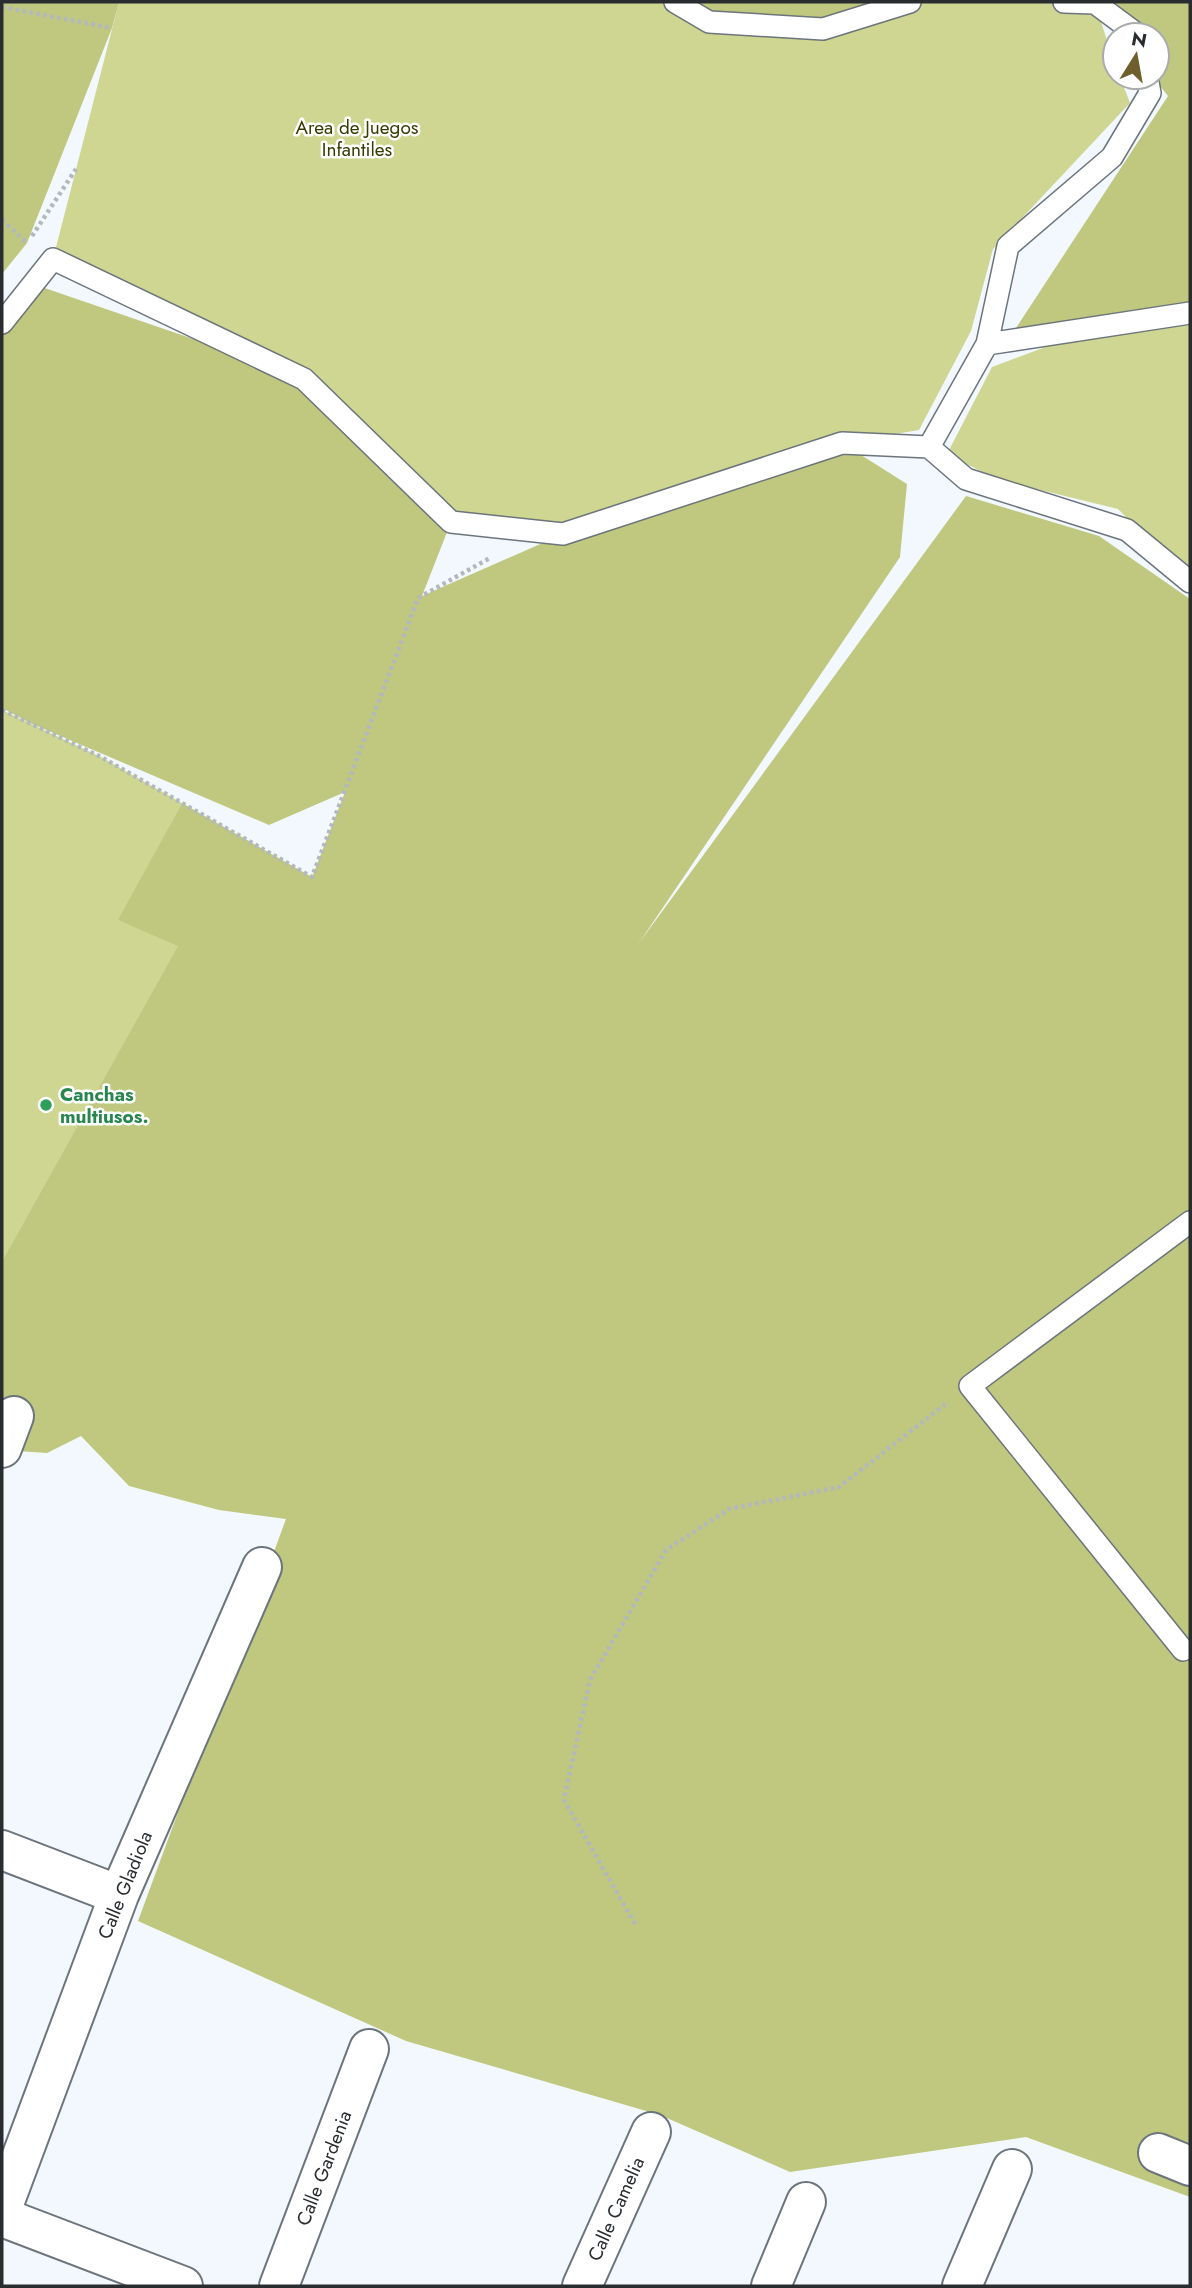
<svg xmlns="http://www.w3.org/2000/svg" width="1192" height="2288" font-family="Jost,sans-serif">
<rect width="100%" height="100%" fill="#f2f8fe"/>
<path fill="#ced691" d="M119,2L1095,3L1115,65V77H1120L1130,103L993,249L971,331L919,430L842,443L563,534L451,522L304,379L53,259Z
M1190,325V581L1118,509L996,479L947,454L992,367L1064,340Z
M2,710L101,757L182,803L119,920L179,945L2,1261Z"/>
<path fill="#bfc87e" d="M2,2H119L112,28L27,243L2,274Z
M675,2H910L823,29L709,22Z
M1064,2H1190V304L1012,334L1168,96L1153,77H1157V35H1120L1095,3Z
M33,284L287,371L451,522L422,596L563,534L842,443L907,484L900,557L639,943L966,496L1099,536L1190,599V2197L1026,2137L790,2172L660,2115L406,2041L138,1921L286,1519L219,1510L129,1486L81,1436L47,1453L2,1450V1261L178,946L118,920L182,803L312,877L345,792L269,825L30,723L2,708V327Z"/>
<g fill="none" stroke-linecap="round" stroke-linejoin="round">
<defs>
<path id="service" d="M675,2L709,22L823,29L910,2
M1064,2L1095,3L1138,35
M1147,77L1150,93L1112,157L1008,246L987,344L1190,313
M2,323L53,259L304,379L451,522L563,534L842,443L929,447L987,344
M929,447L966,479L1127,530L1190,582
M1183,1650L970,1386L1190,1222"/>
<path id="minor" d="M2,1448L14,1416
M2,1850L119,1895
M1158,2153L1190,2166
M2,2209L119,1895L262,1567
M2,2217L183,2286
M279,2286L369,2049
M582,2286L651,2132
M771,2286L806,2202
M962,2286L1012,2169"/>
</defs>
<use href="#service" stroke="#6c747c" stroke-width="24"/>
<use href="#minor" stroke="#6c747c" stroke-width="42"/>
<path stroke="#b3b8bd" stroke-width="4.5" stroke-dasharray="3.5 3.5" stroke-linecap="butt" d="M2,7L112,28
M2,220L27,243
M32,236L76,169
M2,710L101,757L312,877L418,598L490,558
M635,1924L564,1800L590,1680L666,1550L729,1509L839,1487L948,1402"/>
<use href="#service" stroke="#fff" stroke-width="21"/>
<use href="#minor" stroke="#fff" stroke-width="38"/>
</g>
<circle fill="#2e9e5b" stroke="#fff" stroke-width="2.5" cx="46" cy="1105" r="7"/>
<g text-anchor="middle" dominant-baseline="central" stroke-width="5" stroke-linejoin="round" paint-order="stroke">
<g font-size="19" fill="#373b00" stroke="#fff">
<text x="357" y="127">Area de Juegos<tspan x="357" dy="22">Infantiles</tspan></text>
</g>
<g font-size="19" font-weight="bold" fill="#27864d" stroke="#fff" text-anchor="start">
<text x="60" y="1094">Canchas<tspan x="60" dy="22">multiusos.</tspan></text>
</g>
<g font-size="19" fill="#292d30" stroke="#fff">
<text transform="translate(125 1885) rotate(-68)">Calle Gladiola</text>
<text transform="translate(324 2168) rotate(-69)">Calle Gardenia</text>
<text transform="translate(616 2209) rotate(-66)">Calle Camelia</text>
</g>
</g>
<rect width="1192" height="2288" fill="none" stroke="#292d30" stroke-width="7"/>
<g transform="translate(1136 56) rotate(11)"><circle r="33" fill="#ffffff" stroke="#a9abac" stroke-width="2"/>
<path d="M0-5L12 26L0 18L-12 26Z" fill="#6f5f2d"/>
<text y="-10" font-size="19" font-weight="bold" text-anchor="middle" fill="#292d30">N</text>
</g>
</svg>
